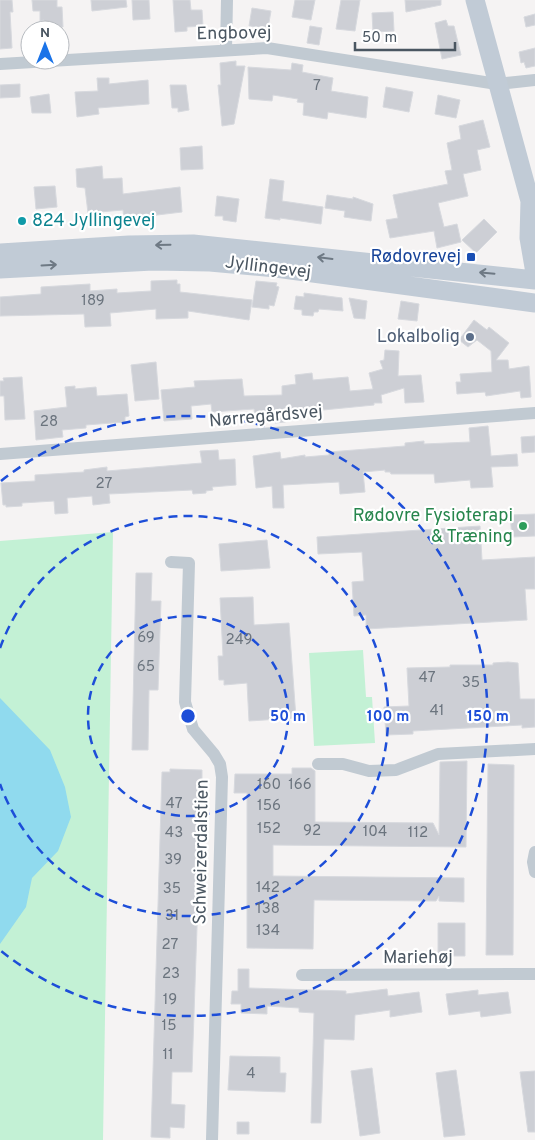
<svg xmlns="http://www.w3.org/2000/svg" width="535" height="1140" font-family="Overpass,sans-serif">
<rect width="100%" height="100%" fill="#f5f3f3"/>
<path fill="#c3f1d5" d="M113,532L103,1140H0V541Z
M363,650L366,697H372L375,743L314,746L309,653Z"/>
<path fill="#90daee" d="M0,698L50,750L65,787L71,817L58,851L32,878L26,907L0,944Z"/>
<path fill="#cdcfd5" stroke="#d7d9de" d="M0,0H12L13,12H10L12,48L0,49Z
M32,0H57V7H62L63,27L45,28L44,20L40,21V11H33Z
M91,0H126L127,7L92,11Z
M132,0H149L150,19L133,20Z
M173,0H190L191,10H202L203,26L187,27V31L175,32Z
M295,0H315L311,20L292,17Z
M341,0H360L355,31L336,29Z
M405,0H441V5L406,12Z
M252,8L271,11L268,28L249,26Z
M393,12L394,31L373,32L372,13Z
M535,14V25L526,27L524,17Z
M446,20L448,26H454L461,55L442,59L435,23Z
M310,26L322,28L319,45L307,43Z
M535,48V66L526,68L524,62L521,63L519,52Z
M236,61V66H245L234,124L222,126L218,85H221L220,63Z
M292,63L303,65L302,72L333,78L331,91L368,97L366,118L328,112L327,119L303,115L304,103L297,102L298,99L273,95L272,101L249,99L248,67L291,70Z
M97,78H109V84L148,80L149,104L98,108L99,114L77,117L75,92L98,91Z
M20,84V97L0,98V85Z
M170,85H186L189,110L178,112V108H172Z
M386,87L413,92L409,112L383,107Z
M49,94L51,113H32L30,97Z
M438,95L460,100L456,118L435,114Z
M483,120L490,147L477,150L481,170L463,174L468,196L438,203L444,227L457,224L461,242L437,248L434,231L390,238L386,220L398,218L393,195L448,184L445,171L452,170L447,143L461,139L459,126Z
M202,146L203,169L181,170L180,148Z
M102,166L103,179L122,178L123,194L180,187L182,212L124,219L123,210L88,213L85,188L77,187L76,169Z
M270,179L284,181L282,201L323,207L321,224L280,218V220L265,218Z
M55,186L57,207L36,209L34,187Z
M327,195L353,199V197L373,204L371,221L344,217L345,211L325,208Z
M217,196L239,199L236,222L223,220V216H215Z
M484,219L497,232L476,253L462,240Z
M177,280V284H180V292L252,300L249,320L188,311V318L156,319V309L110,313L111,326L85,327L84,314L0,316V297L41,294V287L90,284V291L117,289V293L151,291V281Z
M256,281L277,283L276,286L279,287L274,306L269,305V309L252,307Z
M304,293L342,298L343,311L319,309L318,312H314L313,316L302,315V310L294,309L296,296L304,297Z
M349,298L367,301L365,319L354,318Z
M401,301L419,304L417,321L398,319Z
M474,320L487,330L489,327L509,343L496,360H508L509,369L529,366L531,397L521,398L520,391L486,396L485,392L457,394L456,382H461L460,374L492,372L491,351L477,340L468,347L459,340Z
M385,350L399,351L398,376L421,375L424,402L405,403L404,388L381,395L382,403H374V405L323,410L322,408L302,409L303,412L293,413L294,420L285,422L275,423L274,414L255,416L254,409L212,412L211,404L191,406L192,419L164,421L161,390L195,387L194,381L242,379L244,396L282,395V386L296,384L295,375L312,373L313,380L348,377L350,391L373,389L369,373L383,369L380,361L384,360Z
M156,362L159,399L135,401L131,365Z
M22,377L25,419L5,420L4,396H0V381H4L3,378Z
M75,386V389L96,387L97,396L127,394L129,416L125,417V422L86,425V428L62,430L63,437L36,440L34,411L67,407L65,387Z
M488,426L491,456L517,454L518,466L491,467L493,487L471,488L470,480L435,483L434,474H391L390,472H385V470L363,472L365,492L340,494L339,482L283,485L284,508H273L272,486L256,488L253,456L280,452L281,459L305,455V457L329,455V452L405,446V443L424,441V444L470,442L469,428Z
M535,436V452L522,453L521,437Z
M218,450L219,460L235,459L236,485L212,487L213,490L206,491V493L193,494L192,490L109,494L110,503L93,505L92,496L67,498L68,513L55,514L54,501L22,503V506L6,507V505H3L1,483L35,481V475L84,472V470L107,467V471L202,463L200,451Z
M535,514V536L512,537L510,515Z
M480,526L482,560L535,557V589H525L527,620L366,629V615L354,616L352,582L364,581L362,552L318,554L317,537Z
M267,540L270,568L221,571L219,544Z
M136,573H152L151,601H161L158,690H149L148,750H132Z
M253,597L254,625L289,623L296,718L249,721L247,683L224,685V680H219L218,656H223L220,598Z
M508,662L518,663L520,699H535V727L522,728V725L413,731V734L386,735L384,707L409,706L407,668L450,667V665H493V663Z
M467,761L466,847L273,845V876L464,878V902L439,901V896L436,901L314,900L313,949L247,948V793H234L235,774H292V768H311L315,771V822L433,823L439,835L440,762Z
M488,764L514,765L513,955H486Z
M170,769L202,770V784L192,1072H172L171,1104L185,1105L184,1128L170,1127V1138L151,1137L162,772H170Z
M438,923H465V956H438Z
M238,969H249V988L346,991V994L387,989L388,996L419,992L422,1012L390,1017V1010L355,1015L354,1040L324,1039L321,1123H311L314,1013L299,1012V1008L267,1006V1014L241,1013V1004H231L232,991H238Z
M478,990V995L508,992L511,1013L481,1017L480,1011L449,1015L446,994Z
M230,1056L280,1057V1073H286L285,1092L228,1090Z
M372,1068L380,1133L360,1136L351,1071Z
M456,1070L465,1135L444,1137L436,1073Z
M535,1071V1132H528L520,1072Z
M237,1122H249V1134H237Z"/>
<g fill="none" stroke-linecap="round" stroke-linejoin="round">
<path stroke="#c1cad2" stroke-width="12" d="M226,50L227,0
M0,64L267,48L497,84L535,80
M0,454L535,413
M171,562L189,563L185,702L193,729L214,754L220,764L222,777L212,1140
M318,764H343L369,771L396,770L438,754L535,749
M535,852L533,862L535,872
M302,975L535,974"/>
<path stroke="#c1cbd6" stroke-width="19" d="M475,0L530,201L529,238L535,273
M0,253L129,245L193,244L535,280
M0,269L153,261L210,262L276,268L535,303"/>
</g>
<defs><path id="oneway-shaft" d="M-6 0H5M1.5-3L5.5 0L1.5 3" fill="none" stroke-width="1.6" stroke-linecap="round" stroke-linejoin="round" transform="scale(1.25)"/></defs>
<g stroke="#6e7984">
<use href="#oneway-shaft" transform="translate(163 245) rotate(179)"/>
<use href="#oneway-shaft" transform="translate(325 258) rotate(-173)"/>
<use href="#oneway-shaft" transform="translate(49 265) rotate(-3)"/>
<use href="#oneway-shaft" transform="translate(487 273) rotate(-175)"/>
</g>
<g fill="none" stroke="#1d4ed8" stroke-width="2.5" stroke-dasharray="9 6">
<circle cx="188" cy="716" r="100"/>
<path d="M0 648A200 200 0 1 1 0 784"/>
<path d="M1 481A300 300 0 1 1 1 951"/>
</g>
<circle fill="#0f9aa8" stroke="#fff" stroke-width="2" cx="22" cy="221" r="5"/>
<rect fill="#1a4fb4" stroke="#fff" stroke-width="2" x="466" y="252" width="10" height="10" rx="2.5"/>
<circle fill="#5c6f8a" stroke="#fff" stroke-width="2" cx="470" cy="337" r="5"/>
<circle fill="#2e9e5b" stroke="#fff" stroke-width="2" cx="523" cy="526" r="5"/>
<g text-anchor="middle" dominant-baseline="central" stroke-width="4.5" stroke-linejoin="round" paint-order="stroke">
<g font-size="15" fill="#6b747e">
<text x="317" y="86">7</text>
<text x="93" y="301">189</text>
<text x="49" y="422">28</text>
<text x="104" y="484">27</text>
<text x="146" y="638">69</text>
<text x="239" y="640">249</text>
<text x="146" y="667">65</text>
<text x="427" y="678">47</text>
<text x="471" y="683">35</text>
<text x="437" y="711">41</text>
<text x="269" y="785">160</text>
<text x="300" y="785">166</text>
<text x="174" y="804">47</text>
<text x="269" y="806">156</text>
<text x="269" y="829">152</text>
<text x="312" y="831">92</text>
<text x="375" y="832">104</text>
<text x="174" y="833">43</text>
<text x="418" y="833">112</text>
<text x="173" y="860">39</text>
<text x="268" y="888">142</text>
<text x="172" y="889">35</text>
<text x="268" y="909">138</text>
<text x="172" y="916">31</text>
<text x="268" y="931">134</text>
<text x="170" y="945">27</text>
<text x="171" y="974">23</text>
<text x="170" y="1000">19</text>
<text x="169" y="1026">15</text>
<text x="168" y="1055">11</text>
<text x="251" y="1074">4</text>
</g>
<g font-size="18" fill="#4a5661" stroke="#fff">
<text transform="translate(234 34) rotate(-1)">Engbovej</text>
<text transform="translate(268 268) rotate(7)">Jyllingevej</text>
<text transform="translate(266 417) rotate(-5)">Nørregårdsvej</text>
<text transform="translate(202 852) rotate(-89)">Schweizerdalstien</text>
<text x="418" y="958">Mariehøj</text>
</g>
<g font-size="18" fill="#0d838f" stroke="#fff" text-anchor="start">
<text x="32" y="221">824 Jyllingevej</text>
</g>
<g font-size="18" fill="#164399" stroke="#fff" text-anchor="end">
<text x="461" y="257">Rødovrevej</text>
</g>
<g font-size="18" fill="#4e5e75" stroke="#fff" text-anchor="end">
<text x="460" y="337">Lokalbolig</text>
</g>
<g font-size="18" fill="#27864d" stroke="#fff" text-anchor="end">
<text x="513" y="516">Rødovre Fysioterapi<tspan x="513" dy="21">&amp; Træning</tspan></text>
</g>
</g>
<circle cx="188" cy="716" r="8" fill="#1d4ed8" stroke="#fff" stroke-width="2.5"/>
<g font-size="15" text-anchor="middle" font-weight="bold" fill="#1d4ed8" stroke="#fff" stroke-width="4.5" stroke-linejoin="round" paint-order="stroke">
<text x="288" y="721">50 m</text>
<text x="388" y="721">100 m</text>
<text x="488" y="721">150 m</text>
</g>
<g transform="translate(45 45)"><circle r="24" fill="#ffffff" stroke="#b7bbc0"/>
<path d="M0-4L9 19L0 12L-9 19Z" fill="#1a73e8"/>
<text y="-8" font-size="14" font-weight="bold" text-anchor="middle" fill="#4a5661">N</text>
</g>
<path d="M355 42v8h100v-8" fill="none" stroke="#4a5661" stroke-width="2.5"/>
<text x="362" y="42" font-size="15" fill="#4a5661" stroke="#ffffff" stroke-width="4" paint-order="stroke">50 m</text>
</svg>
